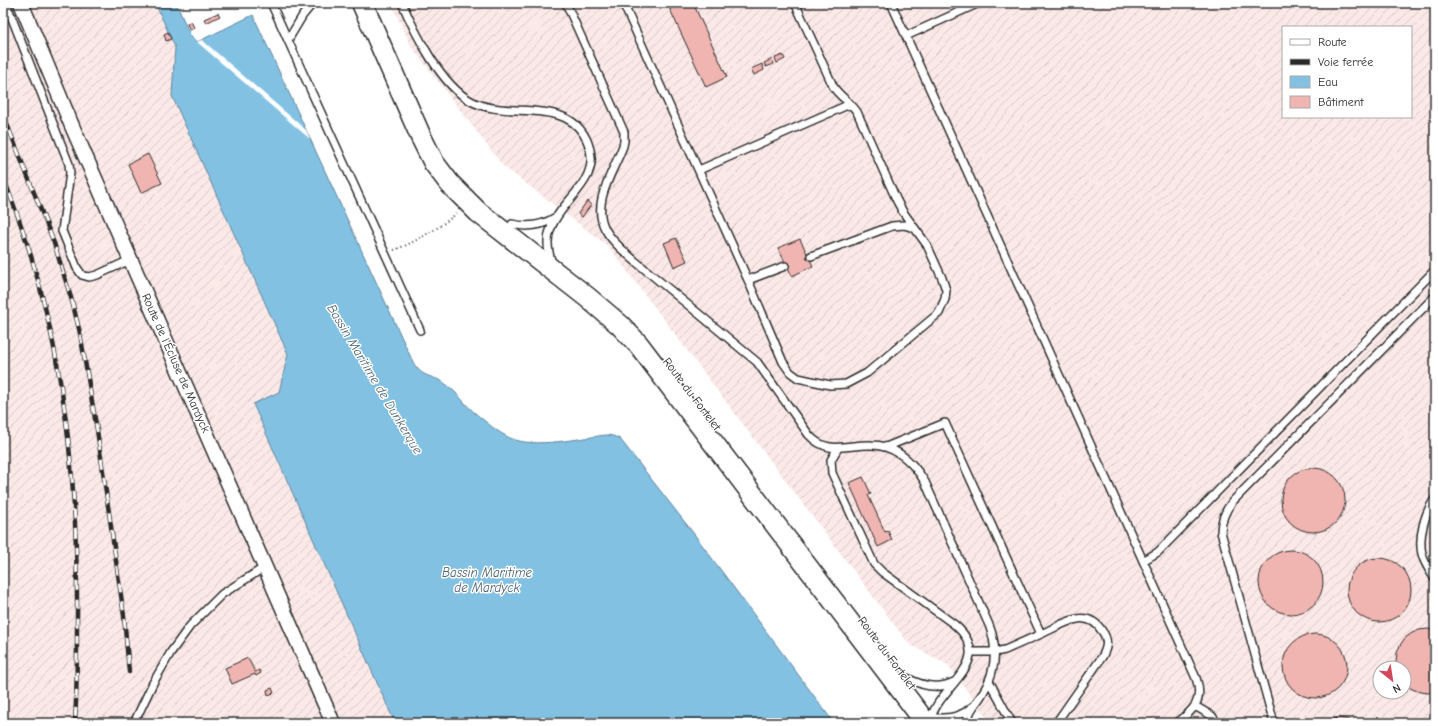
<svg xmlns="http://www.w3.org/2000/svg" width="1438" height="726" font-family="'Comic Neue',sans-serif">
<defs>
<pattern id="industrial-furrows" width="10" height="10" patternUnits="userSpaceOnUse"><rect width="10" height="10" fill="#fbe9e8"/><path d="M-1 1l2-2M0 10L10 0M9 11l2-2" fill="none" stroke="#d7c8c7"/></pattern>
</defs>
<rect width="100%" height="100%" fill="#fff"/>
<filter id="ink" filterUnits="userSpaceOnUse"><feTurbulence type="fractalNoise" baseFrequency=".025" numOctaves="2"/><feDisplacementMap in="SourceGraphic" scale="8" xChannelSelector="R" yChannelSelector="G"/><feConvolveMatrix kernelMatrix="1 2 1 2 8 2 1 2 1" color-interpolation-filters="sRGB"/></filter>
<g filter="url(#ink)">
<path fill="url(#industrial-furrows)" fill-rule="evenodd" d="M3,3H155L175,47L172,96L288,354L280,392L253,405L395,723H3Z
M391,3H1435V723H988V719L948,665L909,644L609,247L503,166L411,46ZM1283,27H1411V117H1283ZM1380,668H1404V692H1380Z"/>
<path fill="#83c1e3" stroke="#608599" d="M155,3H176L191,37L197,42L253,15L413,362C423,380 434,374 447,385C458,393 465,405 475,413C486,422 497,432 510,438C534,449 580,438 606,435L613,436L620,439L694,534L834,723H395L253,404L279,392L288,354L172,96L175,47Z"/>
<path fill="#fff" d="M202,40L306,130L310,139L197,42Z"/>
<path fill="#f1b5b1" stroke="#2b2b2b" d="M667,3H693L727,77L706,87Z
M218,13L220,16L206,23L204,19Z
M191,21L194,28L190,30L187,24Z
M168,32L171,39L166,41L164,34Z
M783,55L785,59L777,63L775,58Z
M772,59L774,64L766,67L764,63Z
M762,64L764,70L754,75L751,69Z
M148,154L162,183L141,193L128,164Z
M587,201L591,205L582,217L578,214Z
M676,238L687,261L674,267L664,243Z
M800,239L813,266L792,276L778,248Z
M1281 500a32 32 0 1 1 64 0a32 32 0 1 1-64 0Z
M863,477L871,494L868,495L885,532L888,531L892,540L878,547L849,483Z
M1259 582a32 32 0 1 1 64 0a32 32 0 1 1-64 0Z
M1347 590a32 32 0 1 1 64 0a32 32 0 1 1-64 0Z
M1428,629L1435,630V692L1428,693L1420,692L1412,689L1405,684L1404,682V668H1397L1396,661L1397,653L1400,645L1405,638L1412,633L1419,630Z
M1283 666a32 32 0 1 1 64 0a32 32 0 1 1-64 0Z
M248,658L255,672L259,670L261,673L256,676L255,674L232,684L225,668Z
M272,688L274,693L268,695L267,690Z
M1339,718L1347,719L1355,723H1323L1332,719Z"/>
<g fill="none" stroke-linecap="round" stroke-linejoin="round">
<defs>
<path id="service" d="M6,3L69,164L70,173L62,231L77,268L82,275L89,277L97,275L130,260
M271,3L420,330
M402,3C415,33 441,85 471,101C507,121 569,94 588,143C603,181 562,198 551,228C546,239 548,252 552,263
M566,3L624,132V141L623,146C614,171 591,202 605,229C612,242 624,251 635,261L757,362L809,435C828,456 847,444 871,445C895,445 913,462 925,482L989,625C999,650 995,674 981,696C975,705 968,712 967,723
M623,3L748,280L783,362L790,372L798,378L830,385L846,384L867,373L939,313L945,299L946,290L942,278L927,245L903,212L897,201L857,112C850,101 839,97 833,86L795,3
M891,3L1196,678C1204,700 1194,710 1177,723
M906,36L979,3
M288,40L303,15L313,3
M699,170L850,104
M512,224C528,228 542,226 556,217
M811,256L892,226L904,225L914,228
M748,280L785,266
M886,447L945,423L1041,634L1005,650L995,652H970
M838,448L831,460L832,473L874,564L882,572L955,625C998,663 937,685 930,722
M1435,499C1425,512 1418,537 1422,554C1424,563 1430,571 1435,579
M1143,561L1158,552L1435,270
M1041,634C1062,625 1086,606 1102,631C1109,640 1107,648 1102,657L1056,723
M907,678C922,686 938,690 954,682
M989,681L1012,723
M1195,706L1212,716L1217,723
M927,716C943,720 959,719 972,707
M134,723L153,683L171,652L190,626L222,594L265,567
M1274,723L1221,532C1221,520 1225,511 1232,502L1435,296"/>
<path id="minor" d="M21,3L72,126L333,723"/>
<path id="secondary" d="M362,3L421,137L434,163L450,184L478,212L587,297L620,325L639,345L926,723"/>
</defs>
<use href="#service" stroke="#2b2b2b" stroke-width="10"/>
<use href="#minor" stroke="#2b2b2b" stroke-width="17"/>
<use href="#secondary" stroke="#2b2b2b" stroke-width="23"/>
<path stroke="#2b2b2b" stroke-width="2" stroke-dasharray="1 3" stroke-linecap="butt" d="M394,250C414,243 441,227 457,213"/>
<use href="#service" stroke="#fff" stroke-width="7"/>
<use href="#minor" stroke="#fff" stroke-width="14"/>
<use href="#secondary" stroke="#fff" stroke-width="20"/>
<defs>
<path id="rail" d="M3,114L54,243L72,301L80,333L97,430L124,616L129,672
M3,177C14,205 25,234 33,263C68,380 78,502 77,624C77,657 77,690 75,723"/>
</defs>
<use href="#rail" stroke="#2b2b2b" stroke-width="4.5"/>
<use href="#rail" stroke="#fff" stroke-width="3" stroke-dasharray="9" stroke-linecap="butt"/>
</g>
</g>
<g text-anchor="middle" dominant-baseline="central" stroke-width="3" stroke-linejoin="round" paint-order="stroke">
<g font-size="12" fill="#2b2b2b" stroke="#fff">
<text transform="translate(176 363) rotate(66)">Route de l'Écluse de Mardyck</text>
<text transform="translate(692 394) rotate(53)">Route du Fortelet</text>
<text transform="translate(887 653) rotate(53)">Route du Fortelet</text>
</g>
<g font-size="13" font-style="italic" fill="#4a606b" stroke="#fff">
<text transform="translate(375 379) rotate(59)">Bassin Maritime de Dunkerque</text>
<text x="487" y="572">Bassin Maritime<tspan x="487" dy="15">de Mardyck</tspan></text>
</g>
</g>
<rect width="1438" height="726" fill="none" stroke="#fff" stroke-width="16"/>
<rect x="8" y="8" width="1422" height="710" fill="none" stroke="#2b2b2b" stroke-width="1.5" filter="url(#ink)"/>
<rect x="1282" y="26" width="130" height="92" fill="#ffffff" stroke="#aaaaaa"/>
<rect x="1290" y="39" width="20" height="6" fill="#ffffff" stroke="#aaaaaa"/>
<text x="1318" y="46" font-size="12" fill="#2b2b2b">Route</text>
<rect x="1290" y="59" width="20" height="6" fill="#2b2b2b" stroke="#aaaaaa"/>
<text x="1318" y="66" font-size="12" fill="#2b2b2b">Voie ferrée</text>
<rect x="1290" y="76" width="20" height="12" fill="#83c1e3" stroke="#aaaaaa"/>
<text x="1318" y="86" font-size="12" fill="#2b2b2b">Eau</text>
<rect x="1290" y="96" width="20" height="12" fill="#f1b5b1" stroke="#aaaaaa"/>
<text x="1318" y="106" font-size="12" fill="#2b2b2b">Bâtiment</text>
<g transform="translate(1392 680) rotate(150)"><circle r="19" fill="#ffffff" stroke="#aaaaaa"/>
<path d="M0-3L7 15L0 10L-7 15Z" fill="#d1495b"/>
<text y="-6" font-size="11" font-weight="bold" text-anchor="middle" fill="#2b2b2b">N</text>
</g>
</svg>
